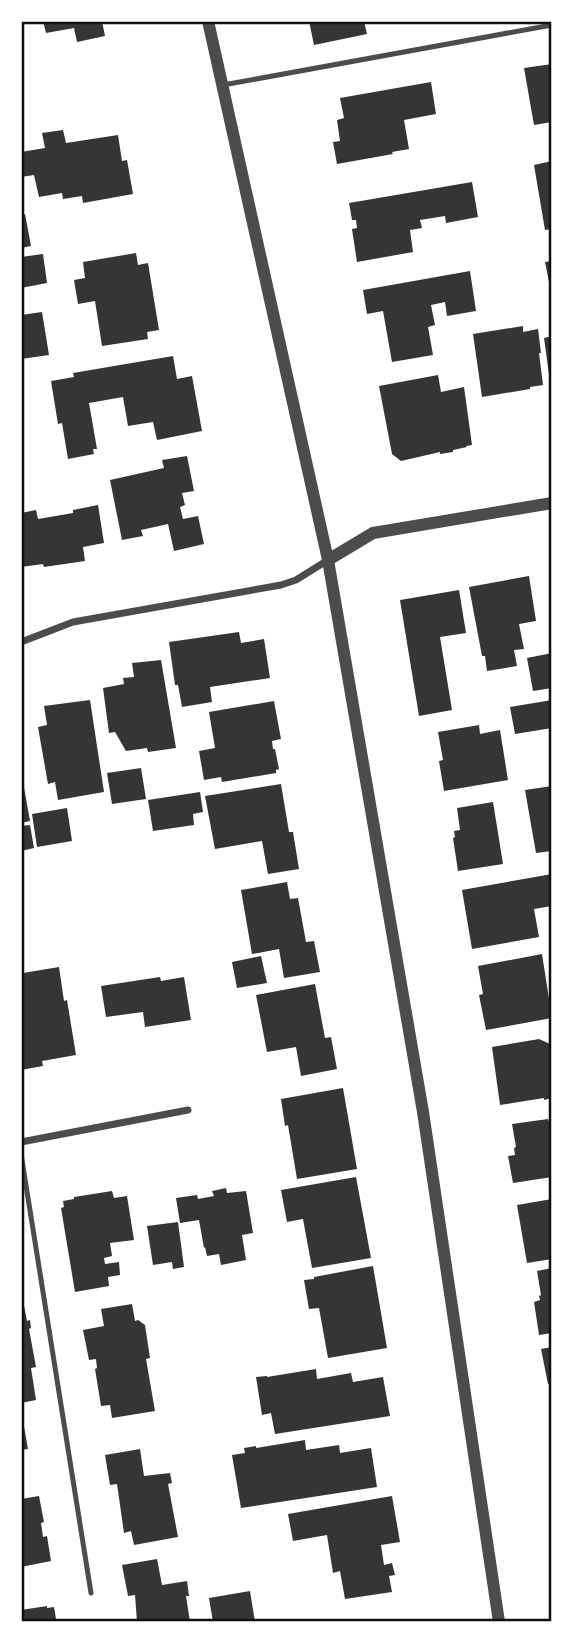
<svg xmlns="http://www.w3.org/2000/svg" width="573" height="1643" font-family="'Fira Sans',sans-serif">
<rect width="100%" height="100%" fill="#fff"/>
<path fill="#353535" d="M43,21H102L105,36L77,42L74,28L46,33Z
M309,21H364L367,34L314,45Z
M552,64V122L534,125L524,68Z
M431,82L436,114L404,120L409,149L392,152L393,154L337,164L333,142L340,141L337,120L344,118L340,98Z
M63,130L66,143L118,135L122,161L127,160L133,194L83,203L82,196L63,199L62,193L39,197L34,175L21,177V152L45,148L42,133Z
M552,161V229L545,230L534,165Z
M472,182L478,217L446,223L445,216L420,220L422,228L410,230L413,252L357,262L352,229L357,228L356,220H352L349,203Z
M25,214L31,246L21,248V215Z
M136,253L138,265L148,263L159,330L147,332L148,339L102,346L95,301L78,304L74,280L85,278L83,262Z
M43,254L47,283L21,288V257Z
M552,261V287H550L545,262Z
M470,271L476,311L447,316L445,302L431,305L435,325L428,327L433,355L392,362L383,311L367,314L363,290Z
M42,312L49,355L21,359V315Z
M523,326V332L538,329L541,353H539L543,385L530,387V389L482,397L473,334Z
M552,336V382H550L544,338Z
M173,356L177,379L192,376L202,431L157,440L153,422L128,426L123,397L89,403L97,449H93L94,454L68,459L62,423L58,424L51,381L74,377L73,373Z
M438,375L441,392L464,387L472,445L466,446L467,447L453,450V452L440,454V452L401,461L392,454L379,386Z
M187,456L194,491L182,493L185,505L180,507L183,519L198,516L204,544L174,551L168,524L141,530L143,536L122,540L110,480L164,468L162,460Z
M98,505L104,543L83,547L85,561L44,567L43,564L21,567V513L36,510L38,519L73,513V510Z
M529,576L536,621L519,624L524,649L514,650L517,666L487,671L485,656H482L469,587Z
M459,590L466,633L440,637L452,710L419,716L400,600Z
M239,632L241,643L264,639L270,678L210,687L212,702L182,707L178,685H175L169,642Z
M552,653V688L533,691L527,658Z
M161,660L176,748L148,752L147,748L126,751L115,732L109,733L103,688L124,684L123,678L134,677L132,663Z
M90,700L104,792L58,800L55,782L48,784L38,727L47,725L44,706Z
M552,700V728L515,734L510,707Z
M274,701L281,739L272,741L273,749H275L279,769L276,770V773L222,782L221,777L204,780L199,751L215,748L209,712Z
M479,725L480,734L500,730L508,780L444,791L439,761L443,760L438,732Z
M141,768L146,799L112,804L107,773Z
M22,776L30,821L21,823V777Z
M281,784L289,832H293L299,869L268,874L262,841L215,849L205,796Z
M552,786V851L536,853L525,790Z
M200,792L203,812L193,814L194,825L153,831L148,800Z
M493,802L503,864L458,871L453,838L455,837L454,831L460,830L457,808Z
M67,808L72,841L37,847L32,814Z
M30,825L34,848L21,851V826Z
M552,874V906L534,909L539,937L472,949L462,890Z
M287,882L290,899L298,898L306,942L314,941L320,972L284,978L279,949L252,954L241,890Z
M542,954L552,1018L486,1030L479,995L483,994L478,966Z
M261,956L267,983L237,988L232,962Z
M59,967L64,1001L67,1000L76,1055L42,1061L43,1066L21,1070V984H24L23,973Z
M160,977L161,981L184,977L191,1020L145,1027L143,1012L106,1017L101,986Z
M315,984L325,1038L331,1037L337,1069L301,1076L296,1047L267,1052L256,995Z
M539,1039L550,1044L552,1049V1098L544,1100V1098L500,1105L492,1047Z
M343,1088L357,1169L297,1179L288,1125L285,1126L281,1099Z
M548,1119L549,1122L552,1121V1177L513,1183L508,1156L515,1155L514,1148L516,1147L512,1124Z
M356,1177L371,1258L312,1268L303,1219L287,1222L281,1190Z
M226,1188L227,1193L246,1191L253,1233L242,1235L246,1260L221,1265L219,1254L207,1256L205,1247L204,1248L199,1220L180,1223L176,1198L197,1195L198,1199L214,1196L212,1191Z
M112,1191L114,1198L127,1196L134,1240L110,1243L112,1256L104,1258L105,1264L119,1262L120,1275L108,1277L109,1286L75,1292L61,1208L64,1207L63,1201L74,1199V1197Z
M552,1199V1259L527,1263L517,1205Z
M178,1222L184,1267L173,1269L172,1262L153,1265L147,1226Z
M373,1266L387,1348L328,1358L319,1308L309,1309L304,1280L314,1279V1277Z
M552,1268V1333L539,1335L534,1302L540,1300L539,1296L541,1295L537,1271Z
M21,1295H22L27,1321L30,1320L31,1328L29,1329L36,1367L31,1368L36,1400L21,1403Z
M132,1304L135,1321L138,1320L145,1325L150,1358L146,1359L155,1411L112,1418L110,1405L101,1406L95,1369L97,1368L96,1359L89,1360L83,1330L104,1326L101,1309Z
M552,1347V1384H548L541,1349Z
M316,1369L317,1379L351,1373L353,1382L383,1377L390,1416L275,1434L271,1413L262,1415L256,1377L267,1376V1377Z
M21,1415H22L28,1449L21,1450Z
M305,1440L306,1450L339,1445L340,1453L371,1448L377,1487L241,1508L232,1455L245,1453L244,1448L256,1446V1448Z
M140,1449L144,1476L170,1473L172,1483L168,1484L178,1537L134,1545L131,1531L124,1533L117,1484L110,1485L105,1455Z
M39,1496L44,1522L41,1523L43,1537L47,1536L51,1561L21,1567V1499Z
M392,1496L400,1542L381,1545L384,1565L392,1563L395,1575L389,1576L392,1592L345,1599L340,1571L333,1573L327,1535L293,1541L288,1514Z
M157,1559L162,1585L187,1581L189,1596H186L190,1622H137L135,1595L128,1596L122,1565Z
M250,1591L255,1622H213L209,1598Z
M47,1606V1608L54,1607L56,1619H58V1622H21V1610Z"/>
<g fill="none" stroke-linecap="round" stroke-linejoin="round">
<path stroke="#4c4c4c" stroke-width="5" d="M223,85L552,25
M21,1154L91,1593"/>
<path stroke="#4c4c4c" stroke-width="7" d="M21,642L73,622L281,585L296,580L328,560
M21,1142L188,1110"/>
<path stroke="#4c4c4c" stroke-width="12" d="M208,21L328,560L423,1112L499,1622
M328,560L373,533L552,503"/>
</g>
<rect width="573" height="1643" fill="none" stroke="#ffffff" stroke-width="46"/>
<rect x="23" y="23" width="527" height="1597" fill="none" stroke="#111" stroke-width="2.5"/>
</svg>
